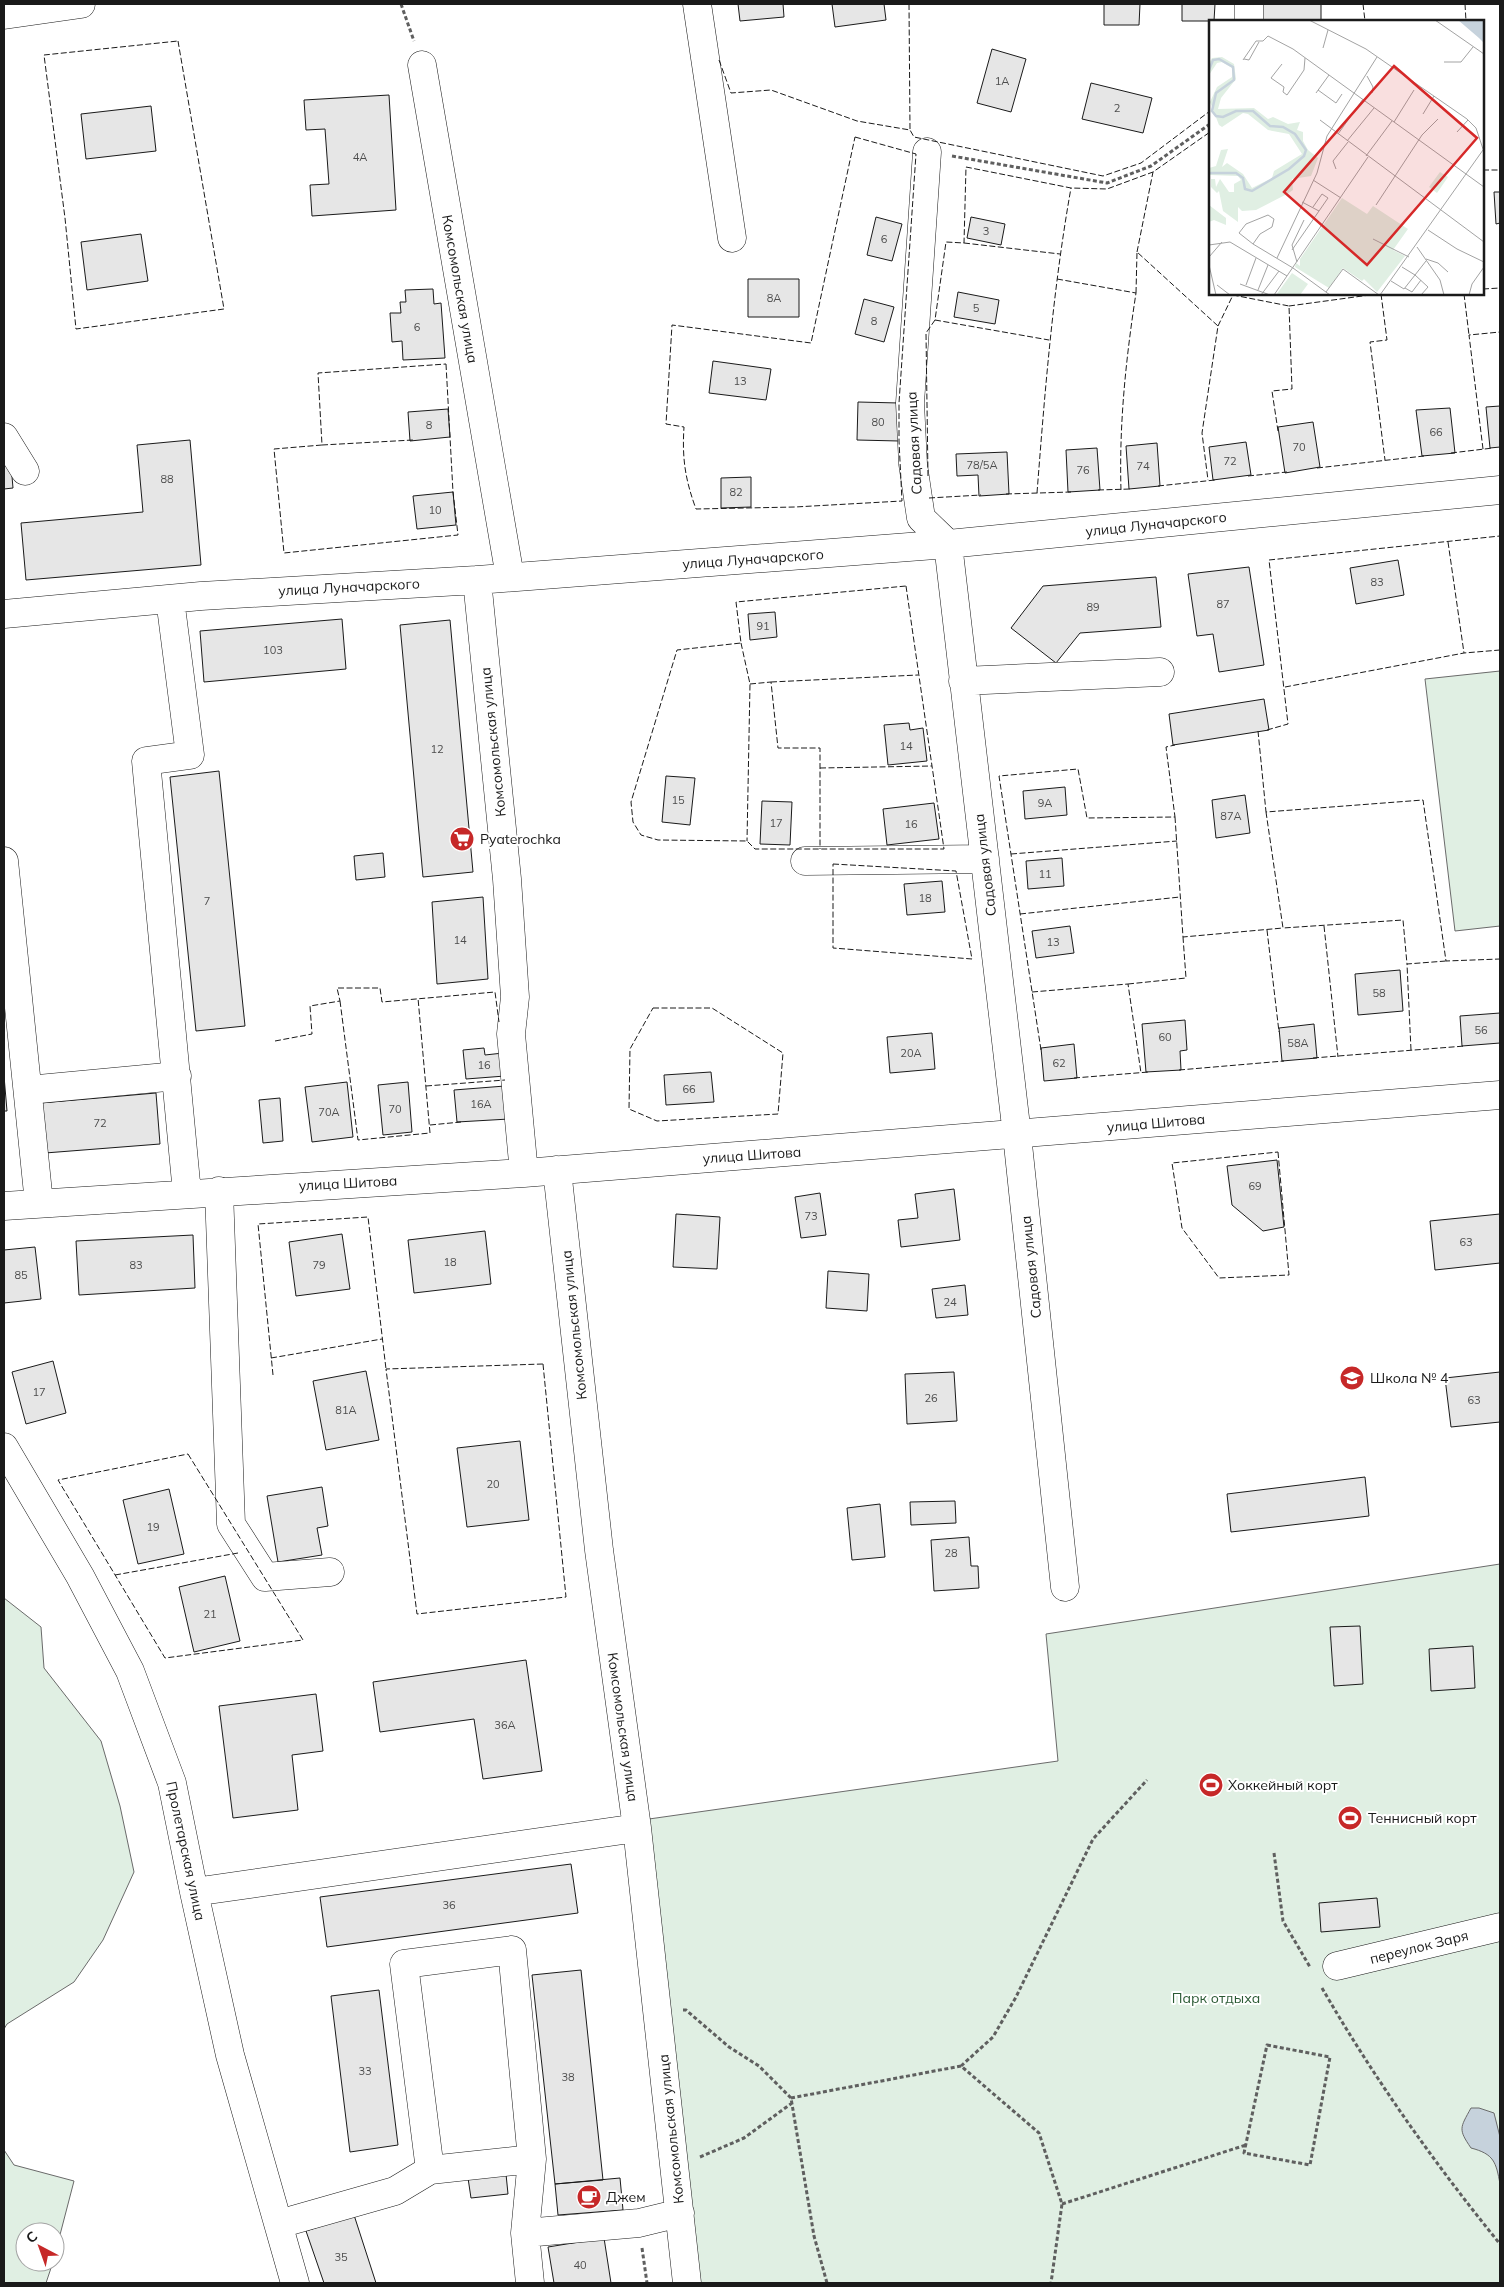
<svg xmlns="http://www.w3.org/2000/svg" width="1504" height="2287" font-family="Mulish,sans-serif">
<rect width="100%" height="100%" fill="#fff"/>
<path fill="#e0efe3" stroke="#6a6a6a" d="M1500,671V926L1455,931L1425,679Z
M1500,1564V2283H699L649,1819L1058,1761L1046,1634Z
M4,1598L41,1627L44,1668L101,1741L120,1806L134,1872L103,1940L74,1982L7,2024L4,2029Z
M4,2150L14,2165L74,2181L55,2254V2232H25V2262H53L46,2283H4Z"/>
<path fill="#c6d2dc" stroke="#6a6a6a" d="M1471,2108H1479L1494,2113L1500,2137V2184C1496,2162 1494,2154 1471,2148C1458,2129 1460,2128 1471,2108Z"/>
<path fill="#e6e6e6" stroke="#1a1a1a" d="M738,4H783L784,17L740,21Z
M832,4H884L886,20L835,27Z
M1104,4H1140L1139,25H1104Z
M1182,4H1215L1214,21H1182Z
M1257,4H1321V21H1257Z
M992,49L1026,59L1011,112L977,103Z
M1091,83L1152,98L1143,133L1082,119Z
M389,95L396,210L312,216L310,185L329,184L325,129L306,130L304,100Z
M151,106L156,151L86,159L81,114Z
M1494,192H1500V223L1496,224Z
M876,217L902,224L892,261L867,255Z
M971,217L1005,224L1001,245L967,238Z
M141,234L148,281L87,290L81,242Z
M748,279H799V317H748Z
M433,289L434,304L441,303L445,358L403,360L402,341L392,342L390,313H401L400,302H406L405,290Z
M958,292L999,300L995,324L954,317Z
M864,299L894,307L884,342L855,334Z
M713,361L771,369L766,400L709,393Z
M858,402L899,403V441L857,440Z
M1500,406V447L1490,448L1486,407Z
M1450,408L1455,453L1422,456L1416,410Z
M448,409L450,437L410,441L408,412Z
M1313,422L1320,467L1285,473L1278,427Z
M190,440L201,565L26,580L21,523L143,512L137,445Z
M9,442L13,488L4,489V443Z
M1246,442L1251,475L1213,480L1209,447Z
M1157,443L1160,486L1129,489L1126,446Z
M1097,448L1100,490L1068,492L1066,450Z
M1007,452L1009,494L979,496L978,475L957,476L956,454Z
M751,477V507L721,508V478Z
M453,492L456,525L417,529L413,496Z
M1398,560L1404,595L1356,604L1350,568Z
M1249,567L1264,665L1219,672L1213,634L1197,636L1188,574Z
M1156,577L1161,627L1080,633L1056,663L1011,628L1043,586Z
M775,612L777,637L750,640L748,614Z
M342,619L346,669L204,682L200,631Z
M450,620L473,872L423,877L400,625Z
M1264,699L1269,730L1173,745L1169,714Z
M909,723L910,730L923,728L927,761L888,765L884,725Z
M219,771L245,1026L196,1031L170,777Z
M666,776L695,778L690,825L662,822Z
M1065,787L1067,815L1025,819L1023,791Z
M1245,795L1250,833L1216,838L1212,800Z
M762,801L792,802L790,845L760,844Z
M934,803L939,839L887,845L883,809Z
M383,853L385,877L356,880L354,856Z
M1062,858L1064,886L1028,889L1026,861Z
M942,881L945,912L907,915L904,884Z
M483,897L488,979L437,984L432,902Z
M1070,926L1074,953L1036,958L1032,931Z
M1400,970L1403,1011L1358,1015L1355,974Z
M1500,1013V1043L1462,1046L1460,1016Z
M1185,1020L1187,1050L1180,1051L1181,1070L1146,1072L1142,1024Z
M1314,1024L1317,1058L1282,1061L1279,1028Z
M932,1033L935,1069L890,1073L887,1037Z
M1074,1044L1077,1078L1044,1081L1041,1048Z
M484,1048L485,1055L503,1053L505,1076L466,1079L463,1050Z
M711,1072L714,1102L666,1105L664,1075Z
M4,1076L7,1111H4Z
M347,1082L353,1137L312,1142L305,1087Z
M408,1082L412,1132L383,1135L378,1085Z
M505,1086L509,1119L457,1122L454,1090Z
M156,1093L160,1144L45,1153L41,1103Z
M280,1098L283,1141L263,1143L259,1100Z
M1277,1160L1284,1227L1263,1231L1232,1205L1227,1166Z
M954,1189L960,1240L901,1247L898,1220L918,1218L915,1194Z
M820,1193L826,1235L801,1238L795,1197Z
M676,1214L720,1217L717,1269L673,1267Z
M1500,1214V1263L1435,1270L1430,1221Z
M485,1231L491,1284L414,1293L408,1240Z
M342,1234L350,1289L296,1296L289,1242Z
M193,1235L195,1288L79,1295L76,1241Z
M35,1247L41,1299L4,1303V1250Z
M828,1271L869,1274L867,1311L826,1308Z
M965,1285L968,1315L936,1318L932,1289Z
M53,1361L66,1413L26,1424L12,1372Z
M366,1371L379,1440L326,1450L313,1381Z
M954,1372L957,1421L907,1424L905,1374Z
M1500,1372V1422L1451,1427L1445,1378Z
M520,1441L529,1520L467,1527L457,1448Z
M1365,1477L1369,1516L1231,1532L1227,1494Z
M322,1487L328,1526L317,1528L322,1555L278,1562L267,1496Z
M169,1489L184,1554L138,1564L123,1500Z
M955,1501L956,1523L911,1525L910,1502Z
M880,1504L885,1557L852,1560L847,1508Z
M969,1537L971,1566H978L979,1588L934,1591L931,1540Z
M225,1576L240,1641L194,1652L179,1587Z
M1360,1626L1363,1684L1334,1686L1330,1627Z
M1473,1646L1475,1688L1431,1691L1429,1649Z
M526,1660L542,1771L483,1779L474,1719L380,1732L373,1682Z
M316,1694L323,1751L292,1755L298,1810L233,1818L219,1706Z
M571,1864L578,1913L327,1947L320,1897Z
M1377,1898L1380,1927L1321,1932L1319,1903Z
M581,1970L603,2180L555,2184L532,1975Z
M379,1990L398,2145L350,2152L331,1996Z
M506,2174L508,2194L471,2198L468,2178Z
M620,2178L623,2210L558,2215L555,2184Z
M354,2215L376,2283H324L306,2231Z
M604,2238L611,2283H554L548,2247Z"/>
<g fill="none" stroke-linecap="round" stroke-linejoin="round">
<defs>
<path id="minor" d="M697,4L732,238
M4,15L81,4
M1249,21V4
M422,65L510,577
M927,152L910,403L913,464L921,518L948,544L1017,1135L1065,1587
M4,437L25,471
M477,580L507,879L515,997L511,1034L524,1173
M170,599L190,755L146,761L187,1193
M4,614L201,596L477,580L948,544L1500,490
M963,681L1160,672
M4,861L39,1203
M805,861L985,859
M28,1090L177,1076
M557,1170L599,1550L637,1828L687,2283
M219,1191L231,1524L265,1577L330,1572
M4,1206L524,1173L1500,1095
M4,1447L80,1576L130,1671L172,1783L194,1892L230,2055L295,2283
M194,1892L637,1828
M1337,1966L1500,1927
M430,2170L404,1964L512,1950L532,2159L525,2233L530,2283
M279,2224L395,2191L430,2170L532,2159
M525,2233L639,2223L680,2213"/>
</defs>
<use href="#minor" stroke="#1a1a1a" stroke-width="29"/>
<path stroke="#5f5f5f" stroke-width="3" stroke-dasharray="4 2.5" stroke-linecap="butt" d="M401,4L414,41
M952,156L1107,183L1151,166L1210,124
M1274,1853L1283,1921L1310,1967
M1322,1988C1374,2078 1434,2163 1500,2244
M683,2010H686L729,2047L759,2066L791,2098L814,2236L827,2283
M1267,2045L1330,2057L1310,2165L1244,2153Z
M961,2066L993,2037L1016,1997L1093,1839L1147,1780
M791,2098L961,2066L1039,2133L1062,2204L1051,2283
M700,2157L744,2138L792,2103
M1062,2204L1246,2145
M642,2248L647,2283"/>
<use href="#minor" stroke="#fff" stroke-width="28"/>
<path stroke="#1a1a1a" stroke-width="1" stroke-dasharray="6 2.5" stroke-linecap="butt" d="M909,4L910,130
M1363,4L1365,21
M1465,4L1466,21
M178,41L224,309L76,329L65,218L44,55Z
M719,60L731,93L771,90L857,121L910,130L914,137L1103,176L1141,163L1210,111
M855,137L916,154L899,403V441L902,501L795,507L696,509C685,479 682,458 684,427L666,424L672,325L811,343Z
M1483,170H1500
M964,243L1060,254
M1137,252L1153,172
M1057,279L1136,293C1126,358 1119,424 1121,490
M1483,289L1500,288
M1136,293L1137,252L1218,326L1202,433L1208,480
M1381,294L1387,340L1370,342L1385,460
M1464,294L1469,335
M1289,306L1377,294
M935,320L1049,340
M1218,326L1233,295L1289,306L1292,389L1272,391L1278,431
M446,364L453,492L458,535L284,553L274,449L322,445L318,373Z
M322,445L413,440
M1483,449L1469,335L1500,332
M1451,453L1493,448
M1317,468L1424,456
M928,476L926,333L935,320L946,242L964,243L966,167L1071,188L1107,189L1153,172L1210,132
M1248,476L1287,472
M1158,486L1215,480
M1098,490L1131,489
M1037,493C1045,390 1053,289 1071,188
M1006,494L1071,492
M929,498L981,495
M1448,542L1464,653
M906,586L944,849H755L747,841L658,840L641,835L633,822L631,802L677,650L741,643L736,602Z
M741,643L750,684L747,841
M771,682L918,675
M750,684L771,682L778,748H820V849
M1285,687L1464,653L1500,650
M1267,730L1288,724L1269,560L1500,536
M1258,731L1266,812L1423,800L1446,961L1500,959
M820,768L932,766
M1266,812L1283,928L1403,920L1407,964
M1175,817L1183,937L1283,928
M1011,854L1177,841
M833,864L956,871L972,959L833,948Z
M1020,914L1180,897
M1324,926L1338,1057
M1267,930L1279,1032
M1128,984L1186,978L1183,937
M1032,992L1128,984L1141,1073
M340,1001L358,1140L430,1133L418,998
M653,1008H712L783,1053L778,1114L657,1121L629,1109L630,1049Z
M275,1041L312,1034L310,1006L340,1001L337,988H380L382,1002L495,992L499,1022
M1041,1050L999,776L1078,769L1087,818L1175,817L1166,747L1175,745
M1411,1050L1407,964L1446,961
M1313,1058L1465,1046
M1179,1070L1284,1061
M1074,1078L1149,1072
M426,1086L505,1080
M430,1125L461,1122
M1278,1152L1289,1275L1219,1278L1182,1228L1172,1163Z
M271,1358L382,1339
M543,1364L566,1597L417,1614L386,1369Z
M273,1375L258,1224L368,1217L386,1369
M188,1454L303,1640L165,1658L58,1480Z
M115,1575L238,1553"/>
</g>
<defs>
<symbol id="supermarket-disc" viewBox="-11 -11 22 22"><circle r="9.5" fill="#c62828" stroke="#fff"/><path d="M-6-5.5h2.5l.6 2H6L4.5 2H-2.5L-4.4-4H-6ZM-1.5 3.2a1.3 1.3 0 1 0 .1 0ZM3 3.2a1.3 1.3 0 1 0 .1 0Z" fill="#fff"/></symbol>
<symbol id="school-disc" viewBox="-11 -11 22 22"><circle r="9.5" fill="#c62828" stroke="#fff"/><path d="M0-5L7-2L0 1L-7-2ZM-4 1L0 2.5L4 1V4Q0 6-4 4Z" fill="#fff"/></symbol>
<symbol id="stadium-disc" viewBox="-11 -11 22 22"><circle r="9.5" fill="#c62828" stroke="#fff"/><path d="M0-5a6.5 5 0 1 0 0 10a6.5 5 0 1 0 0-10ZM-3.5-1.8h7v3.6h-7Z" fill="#fff"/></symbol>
<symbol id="cafe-disc" viewBox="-11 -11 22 22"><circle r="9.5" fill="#c62828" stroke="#fff"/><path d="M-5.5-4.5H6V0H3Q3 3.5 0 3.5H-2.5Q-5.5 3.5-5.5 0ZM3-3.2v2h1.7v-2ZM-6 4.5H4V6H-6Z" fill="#fff"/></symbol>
</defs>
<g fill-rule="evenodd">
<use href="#supermarket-disc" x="448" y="825" width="28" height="28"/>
<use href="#school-disc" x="1338" y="1364" width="28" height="28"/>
<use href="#stadium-disc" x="1197" y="1771" width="28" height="28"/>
<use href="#stadium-disc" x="1336" y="1804" width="28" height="28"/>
<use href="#cafe-disc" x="575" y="2183" width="28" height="28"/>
</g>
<g text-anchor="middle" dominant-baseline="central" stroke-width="4" stroke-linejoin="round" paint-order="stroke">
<g font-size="11" fill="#4d4d4d">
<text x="1002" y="81">1А</text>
<text x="1117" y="108">2</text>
<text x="360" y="157">4А</text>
<text x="986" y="231">3</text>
<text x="884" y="239">6</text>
<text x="774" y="298">8А</text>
<text x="976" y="308">5</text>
<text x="874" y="321">8</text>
<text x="417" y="327">6</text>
<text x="740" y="381">13</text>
<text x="878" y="422">80</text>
<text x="429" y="425">8</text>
<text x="1436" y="432">66</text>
<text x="1299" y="447">70</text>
<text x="1230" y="461">72</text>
<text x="982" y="465">78/5А</text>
<text x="1143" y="466">74</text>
<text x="1083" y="470">76</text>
<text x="167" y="479">88</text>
<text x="736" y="492">82</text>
<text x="435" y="510">10</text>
<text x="1377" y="582">83</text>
<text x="1223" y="604">87</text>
<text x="1093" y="607">89</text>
<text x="763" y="626">91</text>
<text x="273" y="650">103</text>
<text x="906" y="746">14</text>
<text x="437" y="749">12</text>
<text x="678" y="800">15</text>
<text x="1045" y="803">9А</text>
<text x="1231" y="816">87А</text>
<text x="776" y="823">17</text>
<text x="911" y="824">16</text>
<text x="1045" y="874">11</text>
<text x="925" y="898">18</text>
<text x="207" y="901">7</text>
<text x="460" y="940">14</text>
<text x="1053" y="942">13</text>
<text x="1379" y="993">58</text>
<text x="1481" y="1030">56</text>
<text x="1165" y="1037">60</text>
<text x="1298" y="1043">58А</text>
<text x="911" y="1053">20А</text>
<text x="1059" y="1063">62</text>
<text x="484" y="1065">16</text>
<text x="689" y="1089">66</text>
<text x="481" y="1104">16А</text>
<text x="395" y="1109">70</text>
<text x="329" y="1112">70А</text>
<text x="100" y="1123">72</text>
<text x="1255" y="1186">69</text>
<text x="811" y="1216">73</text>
<text x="1466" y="1242">63</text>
<text x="450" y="1262">18</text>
<text x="136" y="1265">83</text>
<text x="319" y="1265">79</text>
<text x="21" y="1275">85</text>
<text x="950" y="1302">24</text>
<text x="39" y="1392">17</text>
<text x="931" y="1398">26</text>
<text x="1474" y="1400">63</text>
<text x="346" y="1410">81А</text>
<text x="493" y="1484">20</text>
<text x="153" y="1527">19</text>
<text x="951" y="1553">28</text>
<text x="210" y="1614">21</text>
<text x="505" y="1725">36А</text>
<text x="449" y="1905">36</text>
<text x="365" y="2071">33</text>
<text x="568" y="2077">38</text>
<text x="341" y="2257">35</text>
<text x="580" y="2265">40</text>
</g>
<g font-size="14" fill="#1a1a1a" stroke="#fff">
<text transform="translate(460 289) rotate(80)">Комсомольская улица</text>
<text transform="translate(914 443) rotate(-93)">Садовая улица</text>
<text transform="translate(1156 524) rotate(-6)">улица Луначарского</text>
<text transform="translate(753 559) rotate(-4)">улица Луначарского</text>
<text transform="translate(349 587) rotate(-3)">улица Луначарского</text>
<text transform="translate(493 742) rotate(-96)">Комсомольская улица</text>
<text transform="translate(985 865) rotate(-97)">Садовая улица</text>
<text transform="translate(1156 1123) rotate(-5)">улица Шитова</text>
<text transform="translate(752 1155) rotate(-4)">улица Шитова</text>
<text transform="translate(348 1183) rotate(-3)">улица Шитова</text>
<text transform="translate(1031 1267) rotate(-96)">Садовая улица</text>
<text transform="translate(574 1325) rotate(-96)">Комсомольская улица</text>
<text transform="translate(623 1727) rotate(82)">Комсомольская улица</text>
<text transform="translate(186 1851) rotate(78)">Пролетарская улица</text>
<text transform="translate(1419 1947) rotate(-14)">переулок Заря</text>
<text transform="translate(671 2129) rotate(-96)">Комсомольская улица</text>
</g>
<g font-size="14" fill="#1a1a1a" stroke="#fff" text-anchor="start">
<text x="480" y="839">Pyaterochka</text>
<text x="1370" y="1378">Школа № 4</text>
<text x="1228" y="1785">Хоккейный корт</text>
<text x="1368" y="1818">Теннисный корт</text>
<text x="606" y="2197">Джем</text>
</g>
<g font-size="14" fill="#2b5a34" stroke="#fff">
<text x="1216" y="1998">Парк отдыха</text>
</g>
</g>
<g transform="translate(1209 20)">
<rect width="275" height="275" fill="#fff"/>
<path d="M13,37L25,44L27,59L12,78L9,89L45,88L59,99L64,97L79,104L91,102L88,110L94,112V121L99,130L109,138L102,156L83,159L84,170L78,174L47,190L33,191L29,187V202L14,191L10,171L8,173L2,167V159H6L7,167L11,159L20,172H25V164L32,160L29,156L0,155V148L7,146L12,130L19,129L13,147L18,143L34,154L43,168L63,158L65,151L93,134L80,114L59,110L39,94L34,93L13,107L10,105L1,82L8,67L23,57V48L13,42L8,43L0,55V43L3,38ZM231,152L239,157L228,173L220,167ZM133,178L158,194L164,186L199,209L184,230L196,236L168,272L155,259L153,261L134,248L120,268L86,247L87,243L91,246V239ZM0,185L17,198V205L5,200L0,202ZM83,253L99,264L91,275H67Z" fill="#e0efe3"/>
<path d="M249,0H275V23L270,18Z" fill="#c6d2dc"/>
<path fill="none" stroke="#c6d2dc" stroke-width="2.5" d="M0,50L4,40L10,39L24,47L25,60L7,73L3,91L7,96L14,97L27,91H44L61,106L74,107L86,114L97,130L95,136L80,149L43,171L36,169L34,158L27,153H0"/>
<path fill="none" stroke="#a3a3a3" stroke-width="1" d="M100,0L157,29L258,99L267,108L275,132M226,0L275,34M114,28L119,10M35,39L40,40L50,22M34,40L47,21H54L59,16L84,29L275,167M235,42H252L264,27M73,44L62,58L75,67L74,72L78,75L95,50L96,38M158,56L164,67L163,73M109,70L127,83L133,74M107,73L120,55M214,94L225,76M111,100L275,222M185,102L205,70M248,112L259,100M129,114L154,79M138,121L165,88M157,136L183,101M127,149L124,141L139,122M104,160L132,178M93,182L110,191M167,185L213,115L229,99M219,210L248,229L275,242M164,219L200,237M44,224L51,214L63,207L65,199L59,195L37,204L30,213L44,224L84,248L121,275M0,225L21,222L78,256M208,227L231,260L235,275M83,230L119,178L113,174L104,187M0,237L13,222M68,238L108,153L118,116L168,37M217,239L229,243L239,252M88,242L83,225L95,200M0,245L7,275M193,247L206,255L217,241M182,261L195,269L206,255L219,267L212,275M31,264L61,275M8,265L21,275M37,265L47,238M196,268L203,272L212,260M49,270L59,245M117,272L134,249L170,275M52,275L70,251M65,275L159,137M171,275L274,130M260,275L263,264L275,247"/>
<path fill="#d62828" fill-opacity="0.15" stroke="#d62828" stroke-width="2.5" d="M185,46L268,118L158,245L75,172Z"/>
<rect width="275" height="275" fill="none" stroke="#1a1a1a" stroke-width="2.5"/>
</g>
<rect width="1504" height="2287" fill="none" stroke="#1a1a1a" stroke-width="10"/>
<g transform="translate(40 2247) rotate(319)"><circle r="24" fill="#ffffff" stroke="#a3a3a3"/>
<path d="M0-4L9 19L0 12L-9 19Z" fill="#c62828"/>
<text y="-8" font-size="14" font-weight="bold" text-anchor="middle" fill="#1a1a1a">С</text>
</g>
</svg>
